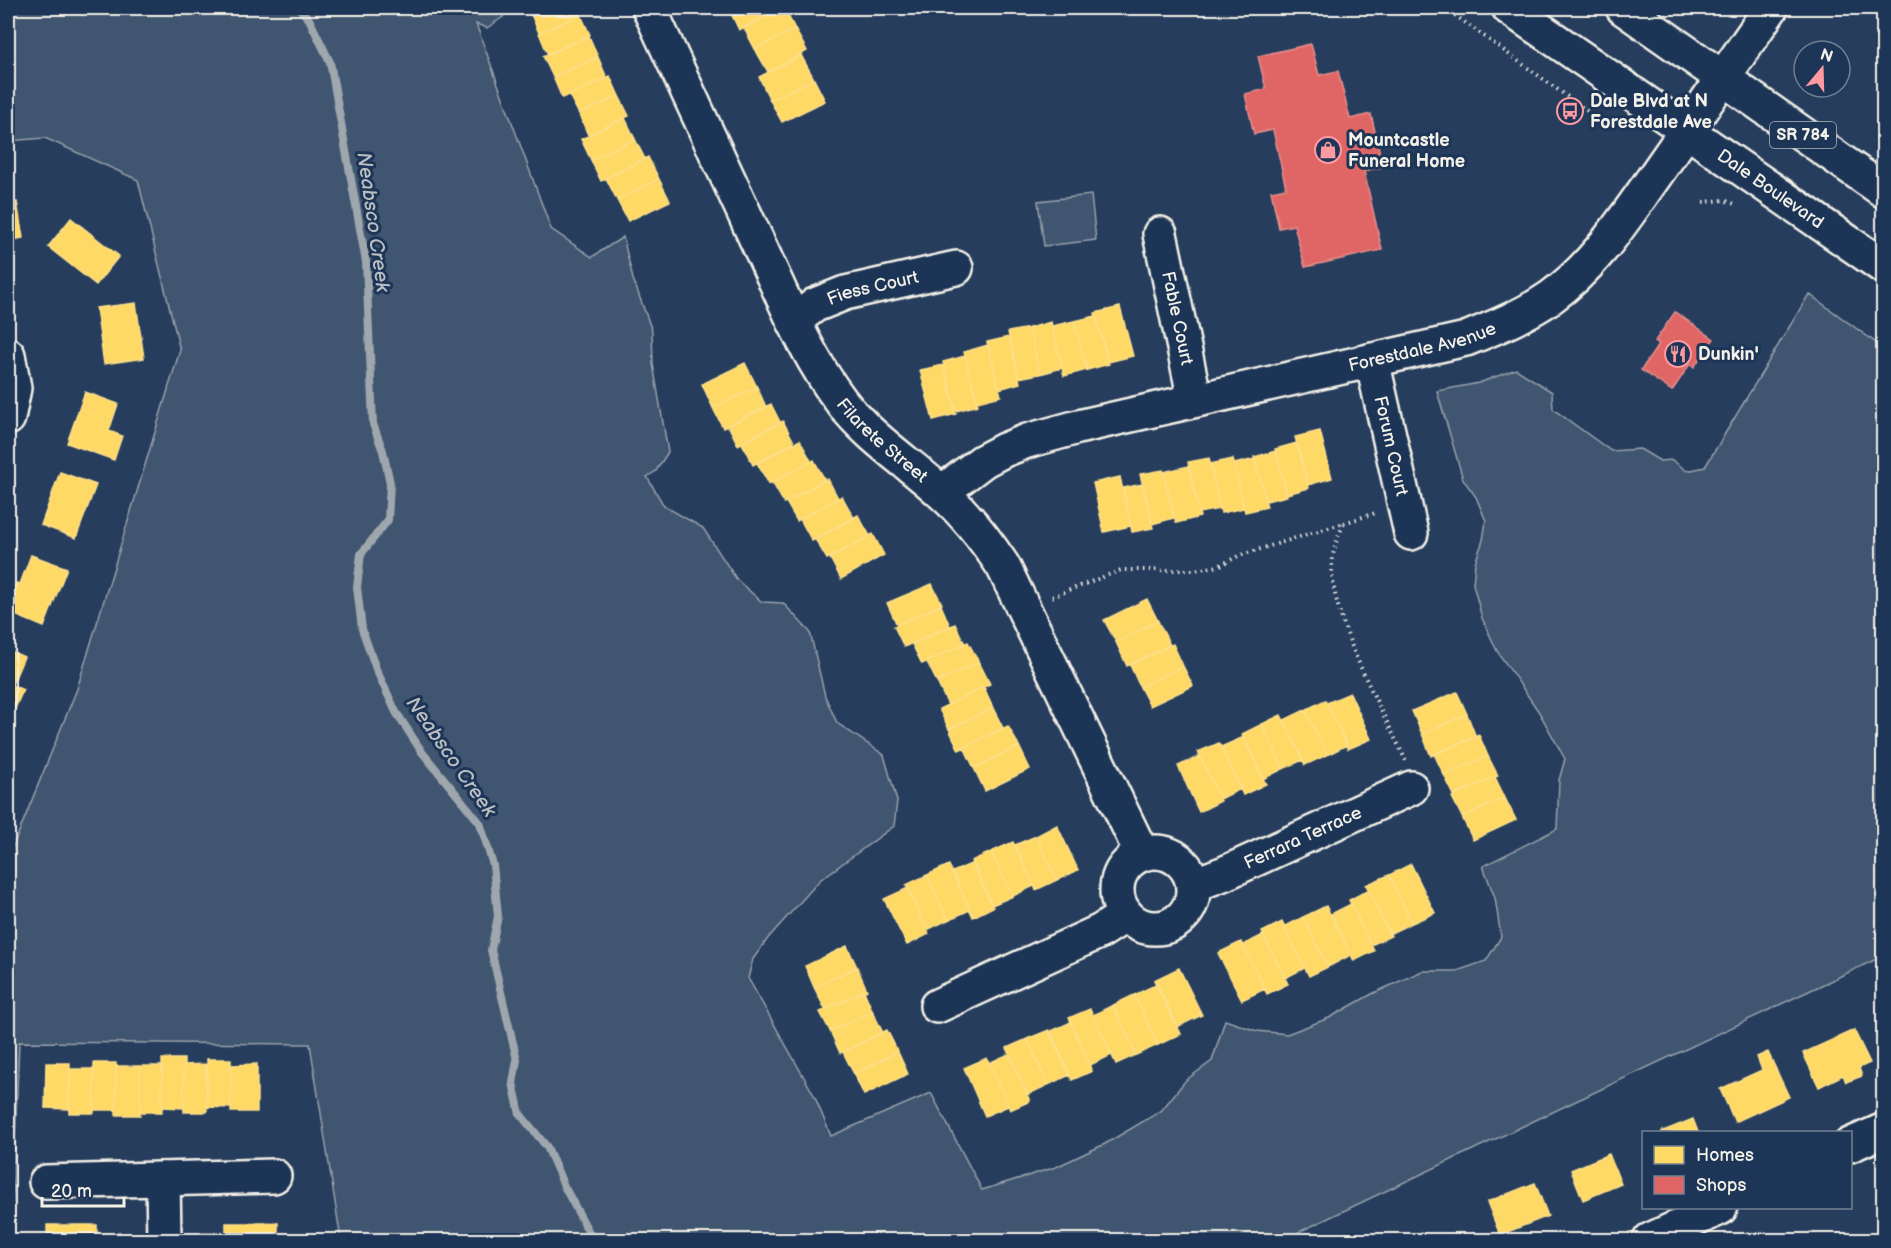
<svg xmlns="http://www.w3.org/2000/svg" width="1891" height="1248" font-family="'Balsamiq Sans',sans-serif">
<rect width="100%" height="100%" fill="#263d5d"/>
<filter id="ink" filterUnits="userSpaceOnUse"><feTurbulence type="fractalNoise" baseFrequency=".0167" numOctaves="2"/><feDisplacementMap in="SourceGraphic" scale="12" xChannelSelector="R" yChannelSelector="G"/><feConvolveMatrix kernelMatrix="1 2 1 2 8 2 1 2 1" color-interpolation-filters="sRGB"/></filter>
<g filter="url(#ink)">
<path fill="#40546f" stroke="#9aa2ac" stroke-width="1.5" d="M8,8H507L503,17L487,28L476,24L551,229L592,257L623,237L633,279L652,331L653,364L668,452L656,471L647,477L664,506L703,528L737,580L762,602L783,603L810,632L825,696L837,723L884,755L897,801L894,826L820,880L769,937L753,959L748,978L814,1095L831,1136L931,1093L982,1190L1056,1167L1105,1144L1161,1111L1186,1080L1212,1061L1225,1020L1257,1031L1287,1034L1329,1018L1372,994L1422,971H1457L1486,961L1501,937L1495,898L1483,866L1557,829L1559,780L1565,759L1539,712L1497,651L1482,618L1473,584L1475,563L1483,540L1486,521L1476,497L1463,479L1437,391L1479,383L1516,369L1552,392L1553,409L1611,451L1640,449L1660,461L1672,460L1687,471L1705,467L1809,294L1883,348V956L1282,1240H341L310,1044L19,1042L11,1240H8V859L77,689L180,350L138,180L45,138L8,141Z
M1091,195L1096,240L1044,246L1038,201Z"/>
<path fill="#ffd966" stroke="#fce08d" stroke-width="1.5" d="M542,8H578L581,15L539,33L530,12Z
M731,8H780L781,9L739,30L729,9Z
M784,8L795,29L755,49L744,28Z
M581,15L590,35L548,55L539,33Z
M795,29L807,51L768,72L755,49Z
M589,36L598,57L553,77L543,56Z
M801,55L814,79L770,100L759,77Z
M598,57L607,78L562,98L553,77Z
M610,76L619,96L579,114L569,95Z
M814,79L825,101L782,122L770,100Z
M619,96L629,116L588,135L579,114Z
M625,118L635,139L591,160L581,139Z
M635,139L645,159L601,181L591,160Z
M648,157L659,179L617,200L606,178Z
M659,179L670,201L628,221L617,200Z
M17,202L23,238L8,241V204Z
M71,218L119,256L96,285L48,247Z
M136,303L144,358L104,364L96,308Z
M1120,307L1133,356L1108,362L1095,313Z
M1096,316L1109,364L1087,370L1074,321Z
M1074,321L1087,370L1064,376L1052,326Z
M1051,322L1062,368L1040,374L1029,328Z
M1029,328L1040,374L1019,378L1008,332Z
M1009,337L1020,383L999,389L987,342Z
M988,345L1001,396L977,402L964,352Z
M965,356L978,405L956,411L943,362Z
M745,363L757,387L713,408L702,384Z
M944,365L956,414L933,420L920,370Z
M757,387L766,407L723,428L713,408Z
M85,392L118,404L109,431L122,436L114,460L67,443Z
M771,404L780,422L738,445L728,425Z
M783,421L794,442L753,465L742,443Z
M1320,431L1332,478L1308,485L1295,437Z
M800,440L811,461L769,484L757,463Z
M1297,443L1309,488L1287,494L1275,449Z
M1276,451L1287,496L1266,501L1254,457Z
M1209,458L1220,509L1199,513L1188,462Z
M1233,459L1244,508L1221,513L1210,464Z
M1255,459L1267,507L1245,512L1234,464Z
M814,460L825,480L784,503L772,482Z
M1189,466L1200,517L1176,523L1163,472Z
M1163,470L1174,518L1152,524L1140,474Z
M60,472L96,485L76,538L41,525Z
M1120,477L1131,526L1104,532L1093,483Z
M828,479L838,498L797,521L786,502Z
M1143,484L1153,528L1132,532L1123,488Z
M842,496L854,518L812,541L800,519Z
M858,515L870,536L827,559L815,539Z
M873,534L884,555L841,579L830,558Z
M31,555L67,568L44,627L8,612V604L16,583L20,584Z
M932,584L942,604L897,625L887,603Z
M1147,599L1158,621L1116,642L1104,620Z
M941,605L950,626L904,647L894,626Z
M1158,621L1170,645L1127,666L1116,642Z
M955,624L965,644L922,664L912,644Z
M968,642L979,662L937,682L927,662Z
M1173,644L1183,666L1140,687L1130,665Z
M8,650L24,657L12,685L23,690L14,711L8,708Z
M979,662L990,684L948,705L937,682Z
M1183,666L1193,686L1150,706L1140,687Z
M984,687L993,708L949,729L939,709Z
M1457,692L1467,714L1422,734L1412,711Z
M1350,693L1371,739L1348,749L1327,703Z
M1325,700L1347,745L1327,755L1305,710Z
M993,708L1003,728L959,750L949,729Z
M1305,710L1327,755L1305,765L1284,720Z
M1467,714L1476,737L1431,756L1422,734Z
M1281,715L1303,760L1283,769L1262,724Z
M1262,724L1283,769L1263,779L1242,734Z
M1008,726L1019,746L974,768L964,747Z
M1479,735L1488,756L1444,775L1434,754Z
M1244,737L1266,784L1243,795L1221,747Z
M1219,743L1241,789L1220,799L1198,752Z
M1019,746L1030,769L985,791L974,768Z
M1200,756L1221,801L1199,812L1178,766Z
M1488,756L1498,776L1454,795L1444,775Z
M1495,777L1505,798L1462,817L1452,797Z
M1505,798L1516,820L1473,840L1462,817Z
M1057,825L1078,870L1057,880L1036,836Z
M1036,836L1057,880L1036,890L1015,845Z
M1013,842L1034,886L1013,896L991,852Z
M991,852L1013,896L992,905L971,861Z
M973,863L993,907L973,917L953,872Z
M1411,864L1435,913L1412,923L1389,875Z
M949,865L970,910L948,920L927,875Z
M927,875L948,920L927,930L906,885Z
M1389,875L1412,923L1389,934L1366,885Z
M908,888L929,934L907,945L884,899Z
M1368,890L1391,936L1371,945L1349,900Z
M1351,904L1374,951L1354,961L1331,914Z
M1326,906L1351,955L1328,967L1303,917Z
M1303,917L1328,967L1309,976L1284,927Z
M1282,922L1305,968L1285,978L1262,932Z
M1263,935L1288,984L1267,994L1243,945Z
M1241,942L1265,989L1242,1000L1218,953Z
M847,946L857,967L814,987L805,966Z
M857,967L867,990L825,1009L814,987Z
M1179,968L1202,1015L1177,1027L1154,980Z
M1157,984L1181,1034L1158,1045L1134,995Z
M864,991L873,1012L830,1031L820,1012Z
M1134,995L1158,1045L1136,1055L1113,1005Z
M1113,1005L1136,1055L1116,1064L1093,1015Z
M1090,1009L1112,1055L1090,1065L1069,1018Z
M873,1012L883,1033L840,1053L830,1031Z
M1071,1022L1092,1071L1072,1080L1049,1032Z
M887,1030L898,1052L854,1074L843,1052Z
M1049,1030L1070,1075L1048,1085L1027,1039Z
M1854,1030L1870,1063L1859,1068L1862,1076L1846,1082L1843,1075L1819,1087L1803,1053Z
M1027,1039L1048,1085L1027,1095L1007,1048Z
M898,1052L908,1074L864,1095L854,1074Z
M1768,1052L1789,1097L1735,1122L1720,1089L1762,1070L1757,1057Z
M1009,1054L1030,1101L1010,1110L989,1063Z
M987,1058L1008,1106L985,1116L964,1068Z
M162,1059H184V1108L162,1107Z
M207,1059H231V1108L207,1107Z
M46,1063H70L69,1109L45,1108Z
M94,1063H116V1110H94Z
M206,1064L207,1112H184V1065Z
M257,1064V1112H231V1065Z
M116,1066H140V1115H116Z
M140,1066H162V1112H140Z
M70,1069H94V1113H69Z
M1693,1119L1698,1132H1661Z
M1609,1154L1621,1184L1583,1200L1571,1170Z
M1535,1183L1548,1216L1500,1235L1487,1202Z
M226,1223H278V1240H226Z
M47,1225H97V1240H47Z
M1884,1231V1240H1863Z
M1449,1234L1452,1240H1435Z"/>
<path fill="#e06666" stroke="#e6908d" stroke-width="1.5" d="M1311,44L1319,75L1338,71L1350,119L1371,114L1383,167L1364,171L1382,250L1305,267L1294,225L1279,228L1271,191L1286,188L1273,130L1254,134L1245,94L1266,89L1258,56Z
M1675,312L1714,339L1694,367L1690,364L1672,391L1641,370L1659,344L1655,341Z"/>
<g fill="none" stroke-linecap="round" stroke-linejoin="round">
<path stroke="#9fa7ae" stroke-width="8" d="M299,8L309,19L330,62L366,262L373,424L383,451L390,483L388,520L361,554L357,587L362,629L376,669L396,712L422,752L480,823L493,865L498,916L491,950L517,1060L513,1083L520,1114L547,1147L565,1188L593,1240"/>
<defs>
<g id="minor">
<path id="s1" d="M649,8C685,86 722,165 758,243C783,296 805,354 841,401C868,437 908,462 942,493C966,514 985,539 1003,566L1142,854"/>
<path id="s2" d="M1160,234L1195,400"/>
<path id="s3" d="M794,321L815,305L845,293L956,268"/>
<path d="M8,355L14,388L8,418"/>
<path id="s4" d="M1372,360L1411,533"/>
<path id="s5" d="M942,492L983,461L1004,450L1027,441L1078,427L1466,339C1496,327 1525,315 1551,297C1594,266 1622,222 1652,180C1692,123 1732,65 1771,8"/>
<circle cx="1155" cy="890" r="38"/>
<path id="s6" d="M1192,880L1204,881L1225,873L1411,788"/>
<path d="M937,1006L1101,931L1115,922L1124,912"/>
<path d="M1850,1145L1884,1130"/>
<path d="M163,1179L164,1240"/>
<path d="M46,1182L274,1176"/>
<path d="M1650,1240L1720,1208"/>
</g>
<g id="major">
<path id="s7" d="M1509,8L1884,267"/>
<path d="M1623,8L1884,191"/>
</g>
</defs>
<use href="#minor" stroke="#f4f1e8" stroke-width="38"/>
<use href="#major" stroke="#f4f1e8" stroke-width="38"/>
<path stroke="#f4f1e8" stroke-width="4" stroke-dasharray="1.5 4.5" stroke-linecap="butt" d="M1445,8L1590,113L1605,133
M1703,202L1724,200L1735,204
M1344,523L1375,513
M1052,597L1121,570H1194L1219,566L1238,556L1344,523C1337,539 1331,554 1332,572C1335,627 1382,710 1406,761"/>
<use href="#minor" stroke="#1d3557" stroke-width="33"/>
<use href="#major" stroke="#1d3557" stroke-width="33"/>
</g>
</g>
<defs>
<symbol id="bus-ring" viewBox="-11 -11 22 22"><circle r="9.5" fill="#1d3557" stroke="#ff9aa2" stroke-width="1.5"/><path d="M-5-6H5V4H4V6H2V4H-2V6H-4V4H-5ZM-3.5-4V0h7V-4ZM-3.5 1.2v1.5H-2V1.2ZM2 1.2v1.5H3.5V1.2Z" fill="#ff9aa2"/></symbol>
<symbol id="shop-ring" viewBox="-11 -11 22 22"><circle r="9.5" fill="#1d3557" stroke="#ff9aa2" stroke-width="1.5"/><path d="M-5-2.5h2.3a2.7 3.5 0 0 1 5.4 0H5L5.5 6h-11ZM-1.5-2.5h3a1.5 2.3 0 0 0-3 0Z" fill="#ff9aa2"/></symbol>
<symbol id="restaurant-ring" viewBox="-11 -11 22 22"><circle r="9.5" fill="#1d3557" stroke="#ff9aa2" stroke-width="1.5"/><path d="M-5-6h1v4h1v-4h1v4h1v-4h1v5L-1.5 .5V6h-2V.5L-5-1ZM5-6V6H3V1.5H1.5Q1.5-4 5-6Z" fill="#ff9aa2"/></symbol>
</defs>
<g fill-rule="evenodd">
<use href="#bus-ring" x="1555" y="96" width="30" height="30"/>
<use href="#shop-ring" x="1313" y="135" width="30" height="30"/>
<use href="#restaurant-ring" x="1663" y="339" width="30" height="30"/>
</g>
<g text-anchor="middle" dominant-baseline="central" stroke-width="6" stroke-linejoin="round" paint-order="stroke">
<rect fill="#1d3557" stroke="#b4b9bc" stroke-width="1.5" x="1770" y="122" width="66" height="26" rx="4.5"/>
<g font-size="16" font-weight="bold" fill="#f4f1e8">
<text x="1803" y="135">SR 784</text>
</g>
<g font-size="18" font-weight="bold" fill="#f4f1e8" stroke="#1d3557" text-anchor="start">
<text x="1590" y="101">Dale Blvd at N<tspan x="1590" dy="21">Forestdale Ave</tspan></text>
<text x="1348" y="140">Mountcastle<tspan x="1348" dy="21">Funeral Home</tspan></text>
<text x="1698" y="354">Dunkin'</text>
</g>
<g font-size="18" fill="#f4f1e8" stroke="#1d3557">
<text stroke="none"><textPath href="#s7" startOffset="318">Dale Boulevard</textPath></text>
<text stroke="none"><textPath href="#s3" startOffset="87">Fiess Court</textPath></text>
<text stroke="none"><textPath href="#s2" startOffset="86">Fable Court</textPath></text>
<text stroke="none"><textPath href="#s5" startOffset="506">Forestdale Avenue</textPath></text>
<text stroke="none"><textPath href="#s1" startOffset="495">Filarete Street</textPath></text>
<text stroke="none"><textPath href="#s4" startOffset="88">Forum Court</textPath></text>
<text stroke="none"><textPath href="#s6" startOffset="120">Ferrara Terrace</textPath></text>
</g>
<g font-size="20" font-style="italic" fill="#bcbfc2" stroke="#1d3557">
<text transform="translate(373 222) rotate(82)">Neabsco Creek</text>
<text transform="translate(451 757) rotate(55)">Neabsco Creek</text>
</g>
</g>
<rect width="1891" height="1248" fill="none" stroke="#1d3557" stroke-width="30"/>
<rect x="15" y="15" width="1861" height="1218" fill="none" stroke="#f4f1e8" stroke-width="2" filter="url(#ink)"/>
<rect x="1642" y="1131" width="210" height="78" fill="#1d3557" stroke="#738091" stroke-width="1.5"/>
<rect x="1654" y="1146" width="30" height="18" fill="#ffd966" stroke="#738091" stroke-width="1.5"/>
<text x="1696" y="1161" font-size="18" fill="#f4f1e8">Homes</text>
<rect x="1654" y="1176" width="30" height="18" fill="#e06666" stroke="#738091" stroke-width="1.5"/>
<text x="1696" y="1191" font-size="18" fill="#f4f1e8">Shops</text>
<g transform="translate(1822 69) rotate(19)"><circle r="28" fill="#1d3557" stroke="#738091" stroke-width="1.5"/>
<path d="M0-4.5L10 22L0 15L-10 22Z" fill="#ff9aa2"/>
<text y="-9" font-size="16" font-weight="bold" text-anchor="middle" fill="#f4f1e8">N</text>
</g>
<path d="M42 1197v9h82v-9" fill="none" stroke="#f4f1e8" stroke-width="3"/>
<text x="51" y="1197" font-size="18" fill="#f4f1e8" stroke="#1d3557" stroke-width="4.5" paint-order="stroke">20 m</text>
</svg>
